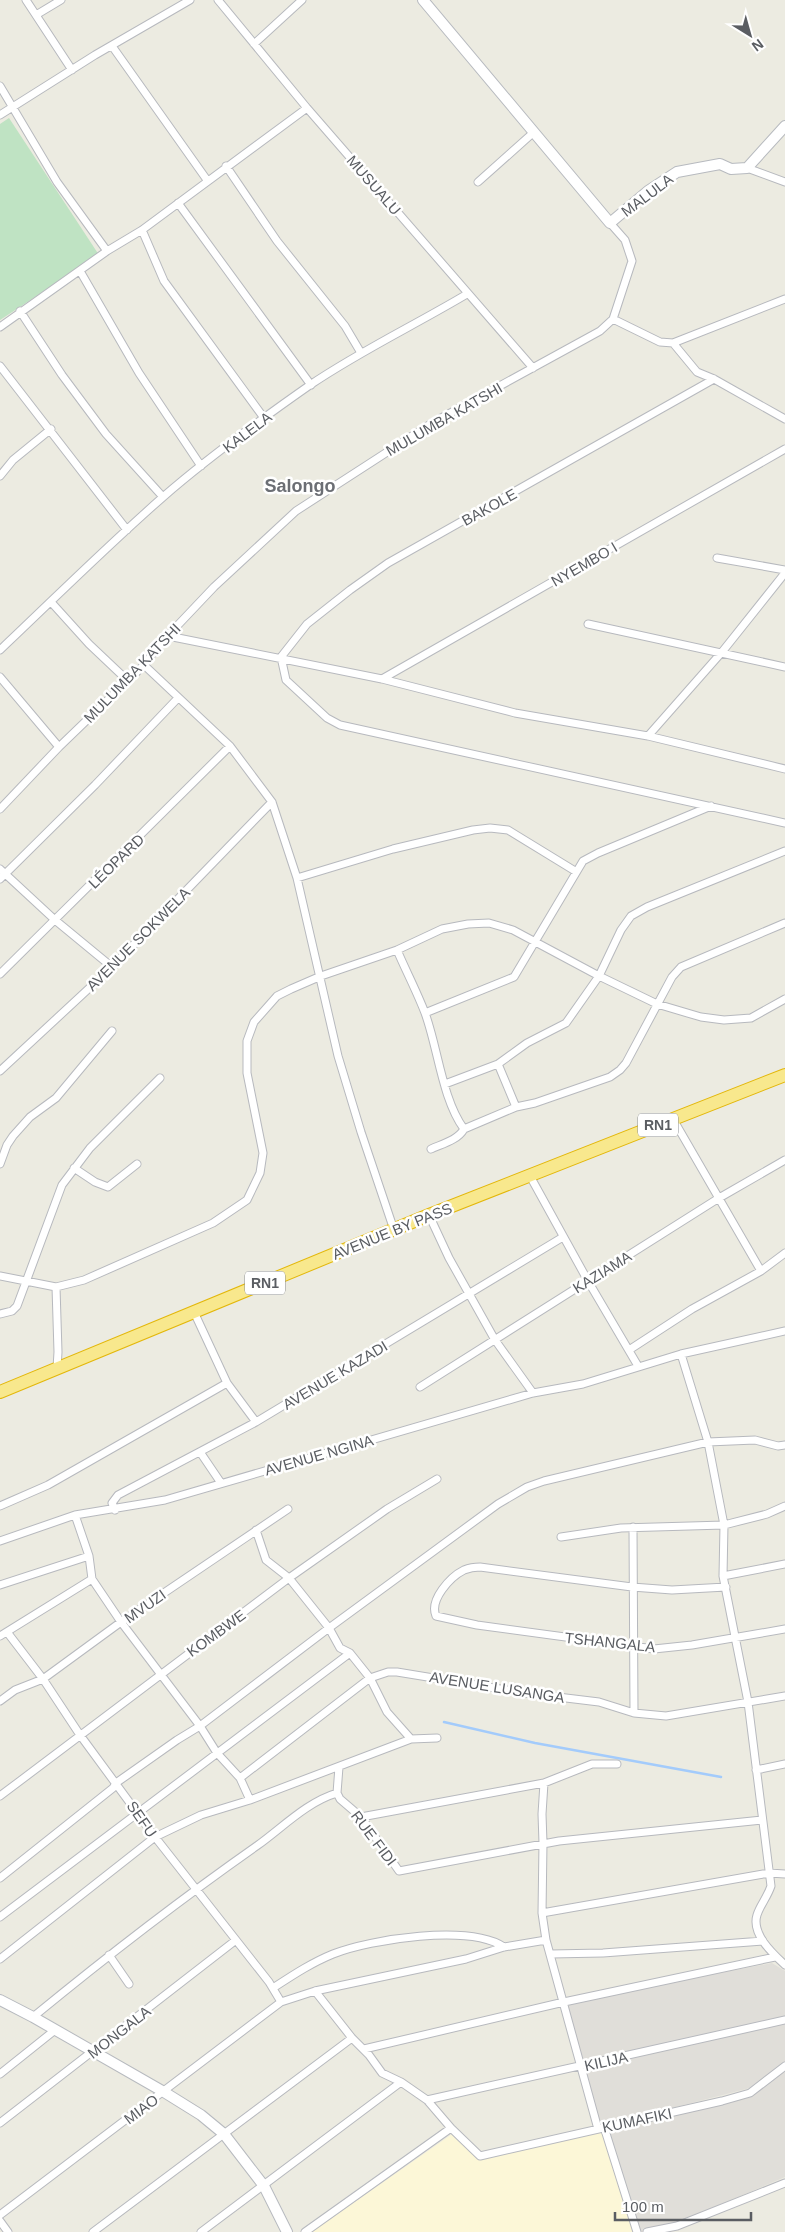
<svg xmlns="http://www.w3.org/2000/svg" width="785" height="2232" font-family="Helvetica,sans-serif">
<rect width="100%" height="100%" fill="#ecebe1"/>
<path fill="#fcf7d7" d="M604,2127L637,2232H312L455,2132L481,2156Z"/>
<path fill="#e0ded9" d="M772,1963L785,1971V2018L580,2064L565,2003Z
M785,2023V2063L754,2087L601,2126L581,2068Z
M785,2069V2177L670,2226L639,2232L608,2129L750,2095Z"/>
<path fill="#bfe3c3" d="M9,118L99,255L0,320V124Z"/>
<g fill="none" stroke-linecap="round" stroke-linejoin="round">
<path stroke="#a3cbfb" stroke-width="2.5" d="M444,1722L535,1743L721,1777"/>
<defs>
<path id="street" d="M26,0L72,70
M218,0L307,108L533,368
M36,15L61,0
M254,44L302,0
M112,46L207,180
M0,86L57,182L107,251
M0,115L95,55L190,0
M226,166L277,241L345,326L361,353
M747,168L785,182
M478,182L534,132
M178,203L311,385
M142,230L164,281L264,418
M80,271L139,373L201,466
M20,311L62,375L106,434L163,497
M613,319L660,342L673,343L697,372L714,379L785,419
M0,327L107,251L142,230L307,108
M673,343L785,299
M0,366L127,530
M714,379L388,563L350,590L307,624L281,657L286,680L327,718L340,725L785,823
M0,476L13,460L51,429
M717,558L785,570
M51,602L89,644L127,680
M588,624L785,667
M168,636L382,679L515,713L648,736L785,769
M0,650C54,599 107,546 163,497C209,457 260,420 310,385C360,351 415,325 467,294
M144,665L230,746L272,802L297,878L338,1056L361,1132L394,1230
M0,677L59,747
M382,679L785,449
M648,736L722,652L785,573
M0,809L59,747L144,665L159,645L214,587L296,511L432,423L600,331L613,319L632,261L625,240L610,223
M0,869L55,920L112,967
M297,878L393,849L473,830L490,828L508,830L575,871
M0,879L95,785L178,698
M397,950C406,971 417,992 425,1013C438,1048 442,1099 464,1129L516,1107L535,1103L610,1077L620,1070L626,1063L672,977L681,967L785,923
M0,974L230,746
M425,1013L514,977L583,861L598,853L711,806
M498,1064L516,1107
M0,1071L112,967L272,802
M445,1084L498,1064L527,1043L566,1023L599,976L621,930L631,916L647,907L785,851
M673,1119L761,1271
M431,1149C442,1144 458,1140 464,1129
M0,1164L7,1145L13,1136L30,1117L56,1098L112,1031
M74,1168L95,1182L108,1187L137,1164
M530,1176L588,1281L638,1366
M429,1215L449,1258L495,1340L533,1393
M0,1276L56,1287L84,1280L213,1223L247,1200L260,1173L263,1153L247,1073V1041L254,1022L277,996L291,989L321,976L397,950L442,929L468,924L489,923L513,930L599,976L657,1004L701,1017L724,1020L751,1018L785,999
M56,1287L58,1352L57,1368
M194,1312L227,1383L256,1422
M0,1314L12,1311L17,1306L62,1185L90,1148L160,1078
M629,1350L692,1309L761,1271L785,1253
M681,1354L708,1442L724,1525L723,1576L748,1702L771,1886C767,1898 760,1905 757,1915C751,1934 773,1954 785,1965
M420,1387L719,1198L785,1160
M200,1452L221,1483
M0,1506L48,1485L227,1383
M115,1510L112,1503L118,1495L256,1422L563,1237
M75,1515L89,1556L92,1579L121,1622L200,1726L217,1753L240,1778L250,1800
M633,1527L634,1713
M256,1530L266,1560L289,1578L329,1628L340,1648L350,1653L370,1678L387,1712L411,1739
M561,1537L621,1528L724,1525L767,1514L785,1506
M0,1541L75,1515L165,1500L533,1393L583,1384L681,1354L785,1331
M723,1576L785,1564
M0,1585L89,1556
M726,1587L672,1590L632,1587L480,1567C475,1567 469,1568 464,1570C450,1577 429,1600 436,1616L477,1625L654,1649L692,1645L785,1629
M7,1632L43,1679L80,1735L155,1837L269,1982L281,2002
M0,1636L92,1579
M0,1701L15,1690L43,1679L121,1622L288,1509
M756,1770L785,1764
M240,1778L370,1678L388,1672H397L525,1693L599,1702L634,1713L666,1716L785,1696
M544,1783L542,1814L543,1843L542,1913L546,1940L598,2129
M337,1793L339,1767
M0,1796L289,1578L387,1509L437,1479
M361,1817L544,1783L592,1764H617
M0,1878L113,1788L116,1783L177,1740L200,1726L329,1628L498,1504L527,1487L544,1481L708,1442L755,1440L778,1446L785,1445
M542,1913L769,1873L785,1874
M0,1917L350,1653
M551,1954L603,1953L763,1941
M109,1955L129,1984
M0,1959L155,1837L201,1815L250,1800L411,1739L437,1738
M273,1988C293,1975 311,1963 333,1954C371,1939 469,1924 504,1947
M315,1991L352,2038L369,2055L382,2073L401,2082L427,2100L451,2128L480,2156L722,2101L750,2093L785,2066
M33,2017C106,1957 181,1899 258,1845C283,1827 307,1802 337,1793L340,1799L361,1817L399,1871L559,1841L762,1820
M364,2049L564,2002L775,1957
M0,2074L55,2030
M427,2100L785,2020
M0,2123L236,1940
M604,2127L637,2232
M0,2215L281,2002L315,1991L466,1959L504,1947L546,1940
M0,2221L8,2232
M93,2232L352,2038
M201,2232L401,2082
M305,2232L451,2128
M647,2232L677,2226L785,2183"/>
<path id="secondary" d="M423,0L610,223L648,191L677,172L720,164L731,169L747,168L785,126
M0,2000L33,2017L164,2092L201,2115L224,2134L264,2186L287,2232"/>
<path id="highway" d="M0,1392L429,1215L785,1075"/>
</defs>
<use href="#street" stroke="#b7b9be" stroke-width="9"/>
<use href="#secondary" stroke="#b7babf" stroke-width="12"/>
<use href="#highway" stroke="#e3b70a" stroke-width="14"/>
<use href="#street" stroke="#fff" stroke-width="7"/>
<use href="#secondary" stroke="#fff" stroke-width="10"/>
<use href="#highway" stroke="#f8e88d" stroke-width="12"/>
</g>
<g text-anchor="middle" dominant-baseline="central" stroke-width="5" stroke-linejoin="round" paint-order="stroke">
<g fill="#fff" stroke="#8c8e91" stroke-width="1">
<rect x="638" y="1113.5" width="40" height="23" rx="4"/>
<rect x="245" y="1271.5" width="40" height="23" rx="4"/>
</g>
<g font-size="14" font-weight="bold" fill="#5a5d62">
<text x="658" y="1125">RN1</text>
<text x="265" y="1283">RN1</text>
</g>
<g font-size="15" fill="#5a5d62" stroke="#fff">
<text transform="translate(374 185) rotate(49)">MUSUALU</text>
<text transform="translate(647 195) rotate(-37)">MALULA</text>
<text transform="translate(444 419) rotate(-30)">MULUMBA KATSHI</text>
<text transform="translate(247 432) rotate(-37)">KALELA</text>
<text transform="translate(489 507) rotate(-29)">BAKOLE</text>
<text transform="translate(584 564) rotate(-30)">NYEMBO I</text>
<text transform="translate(132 673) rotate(-46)">MULUMBA KATSHI</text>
<text transform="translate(116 861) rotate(-44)">LÉOPARD</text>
<text transform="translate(138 939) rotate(-45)">AVENUE SOKWELA</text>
<text transform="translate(392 1231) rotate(-22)">AVENUE BY PASS</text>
<text transform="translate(602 1272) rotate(-32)">KAZIAMA</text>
<text transform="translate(335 1375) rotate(-31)">AVENUE KAZADI</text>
<text transform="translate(319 1455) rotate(-16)">AVENUE NGINA</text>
<text transform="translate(145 1606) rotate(-35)">MVUZI</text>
<text transform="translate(216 1633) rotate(-36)">KOMBWE</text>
<text transform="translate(610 1642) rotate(6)">TSHANGALA</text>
<text transform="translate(497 1687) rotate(9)">AVENUE LUSANGA</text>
<text transform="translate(142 1819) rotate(55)">SEFU</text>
<text transform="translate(374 1838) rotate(53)">RUE FIDI</text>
<text transform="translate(119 2032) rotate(-38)">MONGALA</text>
<text transform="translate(606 2061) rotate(-13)">KILIJA</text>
<text transform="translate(141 2109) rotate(-37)">MIAO</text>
<text transform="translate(637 2120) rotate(-12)">KUMAFIKI</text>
</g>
<g font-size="18" font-weight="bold" fill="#6b6e74" stroke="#fff">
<text x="300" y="486">Salongo</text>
</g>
</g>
<g transform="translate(750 35) rotate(143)" stroke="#ffffff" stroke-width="4" paint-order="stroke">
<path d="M0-4L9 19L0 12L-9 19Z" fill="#5a5d62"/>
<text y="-8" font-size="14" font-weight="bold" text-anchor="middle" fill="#5a5d62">N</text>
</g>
<path d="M615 2212v8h136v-8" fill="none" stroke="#5a5d62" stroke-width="2.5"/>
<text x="622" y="2212" font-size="15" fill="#5a5d62" stroke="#ffffff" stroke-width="4" paint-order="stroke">100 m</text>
</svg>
